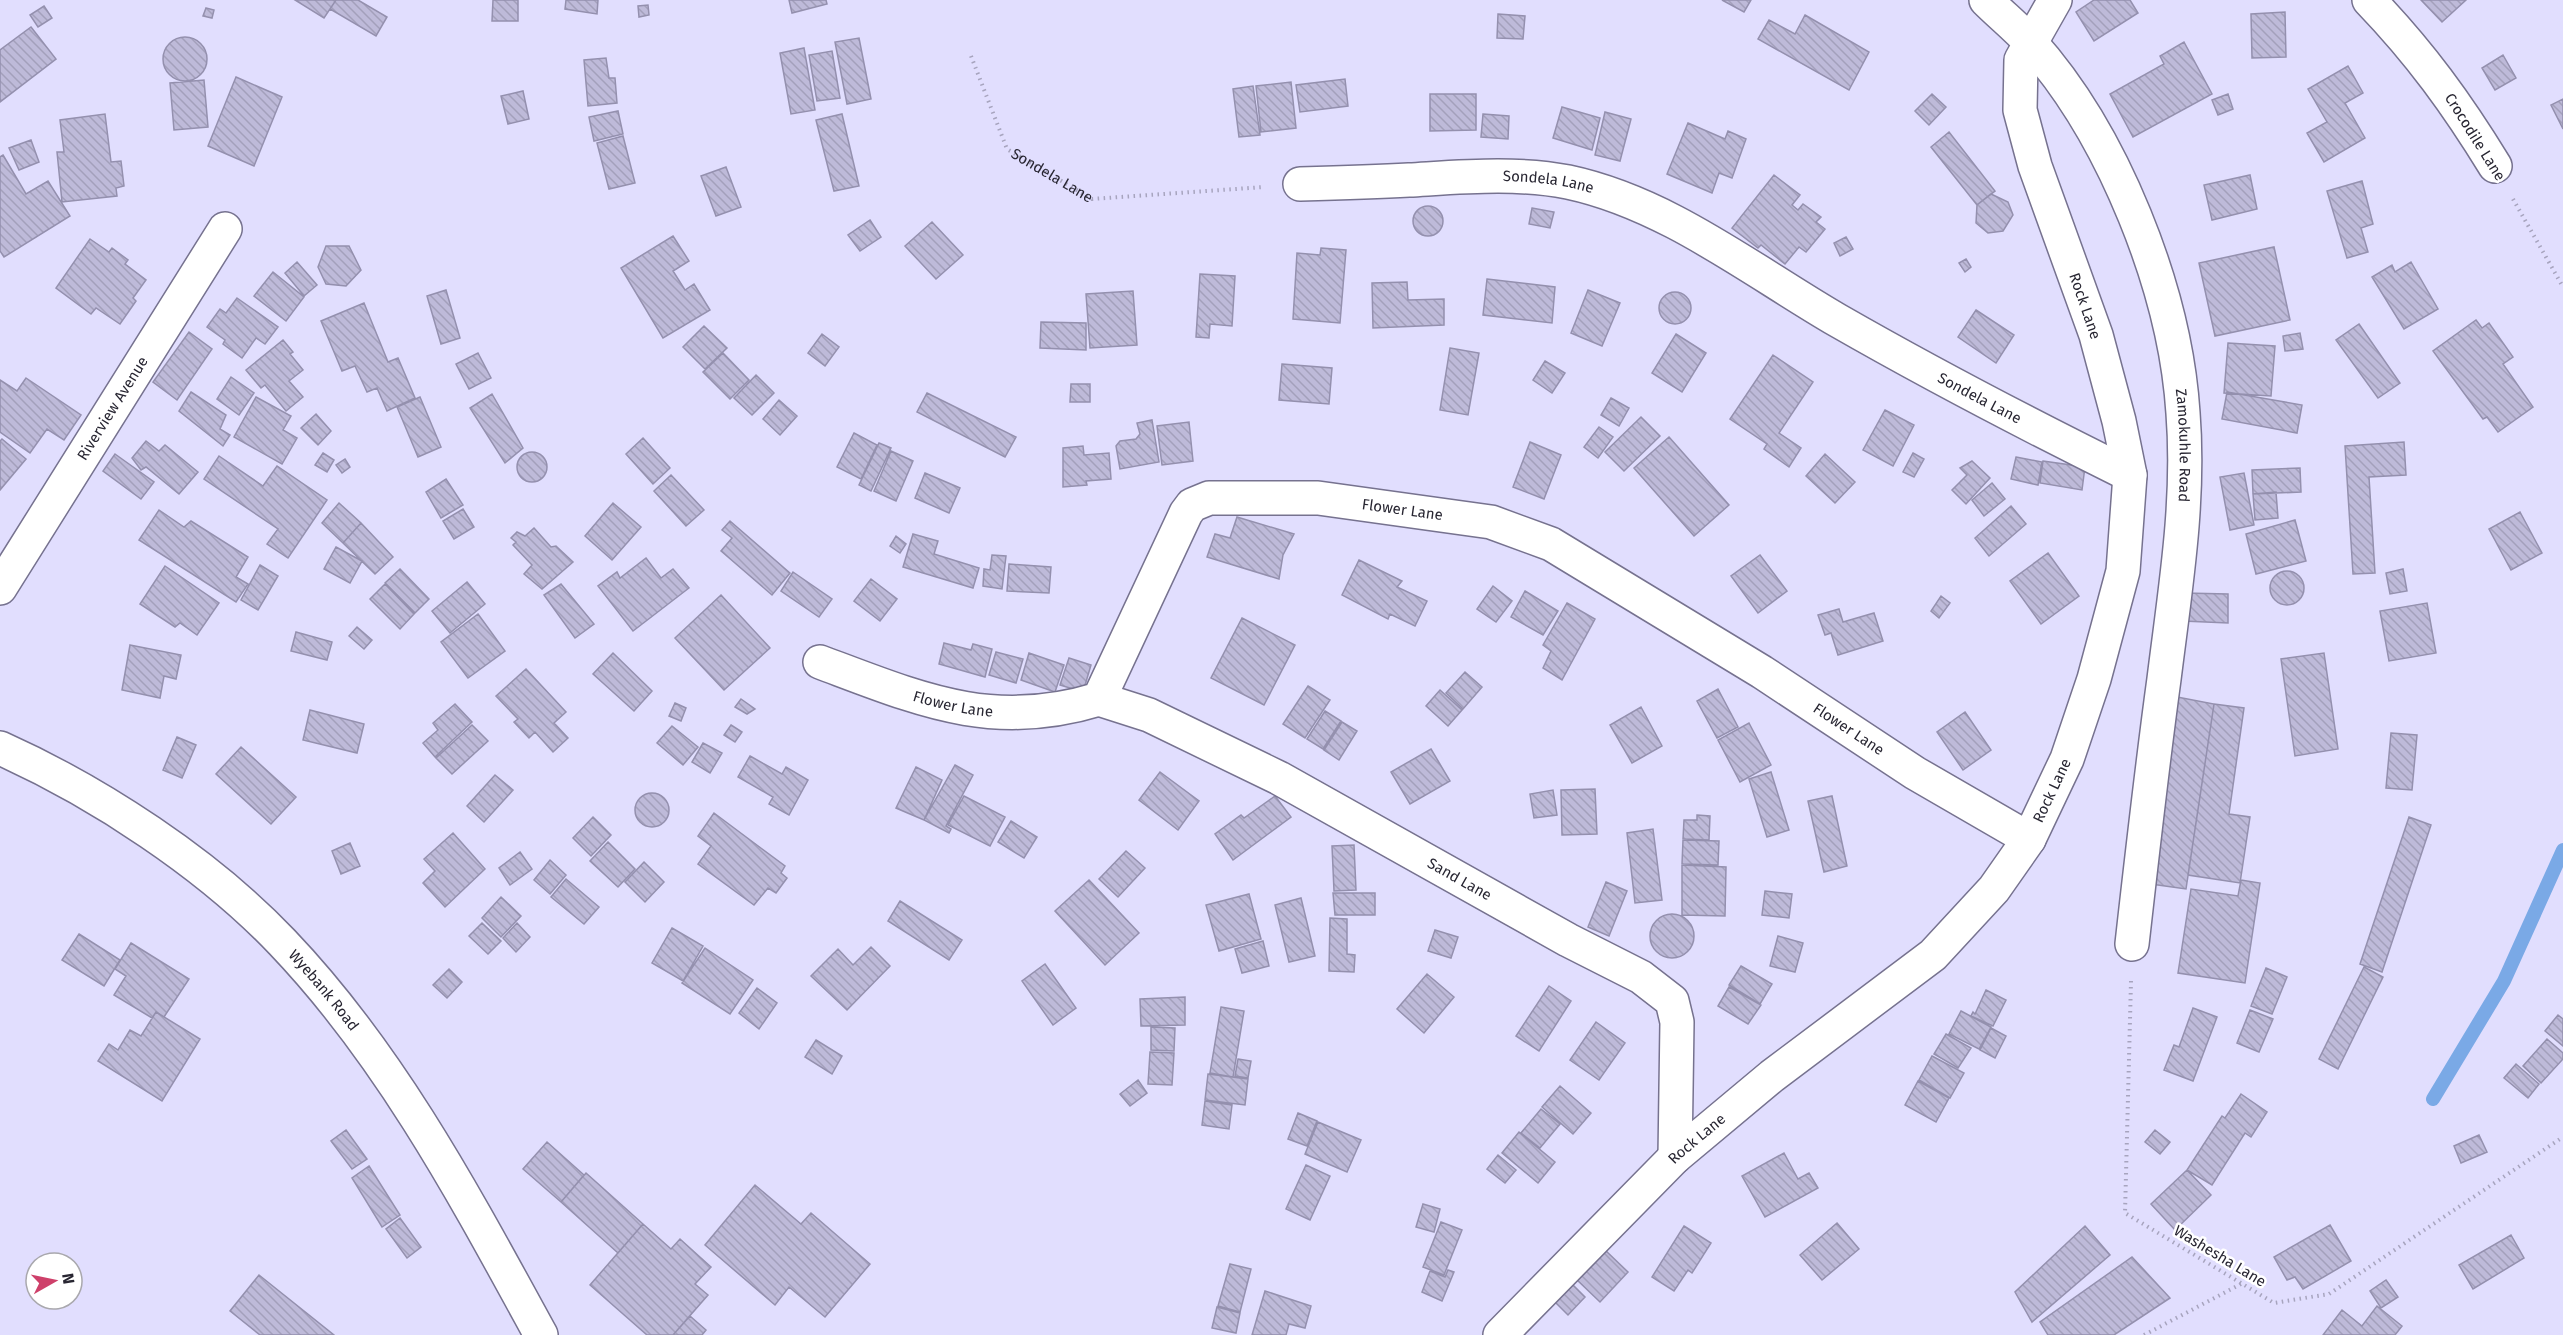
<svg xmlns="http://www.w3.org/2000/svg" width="2563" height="1335" font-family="'Fira Sans',sans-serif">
<defs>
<pattern id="building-back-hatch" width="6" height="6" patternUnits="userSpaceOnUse" patternTransform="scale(1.5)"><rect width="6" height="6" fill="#bebad9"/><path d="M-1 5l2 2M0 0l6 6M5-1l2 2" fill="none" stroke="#a3a0bb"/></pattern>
</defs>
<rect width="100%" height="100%" fill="#e1defe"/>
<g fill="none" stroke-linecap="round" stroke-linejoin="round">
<path stroke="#7aa9e6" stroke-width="14" d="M2433,1099L2504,981L2563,850"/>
</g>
<path fill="url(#building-back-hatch)" stroke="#9490ae" stroke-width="1.5" d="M295,0H336L324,18Z
M336,0H358L387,17L376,36L330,9Z
M493,0H518V21H492Z
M566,0H598L597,14L565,9Z
M789,0H826L827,4L792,13Z
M1722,0H1751L1744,12Z
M2094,0H2130L2138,13L2094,41L2076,12Z
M2421,0H2466L2442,22Z
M648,5L649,15L639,17L638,6Z
M44,6L52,18L38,27L30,15Z
M206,8L214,10L212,18L203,16Z
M2285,12L2286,57L2252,58L2251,14Z
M1498,14L1525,16L1523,39L1497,38Z
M1805,15L1869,52L1849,90L1758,39L1769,20L1795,34Z
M31,27L56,59L0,102V50Z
M163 59a22 22 0 1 1 44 0a22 22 0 1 1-44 0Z
M859,38L871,99L847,104L835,42Z
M2184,42L2212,94L2133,137L2110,94L2164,64L2160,56Z
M804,48L815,110L791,114L780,53Z
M832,51L840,98L817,101L809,55Z
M2503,55L2516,78L2495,90L2482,68Z
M606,58L609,78H615L617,103L588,106L584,60Z
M2348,66L2363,93L2345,103L2365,138L2324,162L2307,133L2327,122L2308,89Z
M236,77L282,97L254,166L208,146Z
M1345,79L1348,106L1300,112L1296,85Z
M204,80L208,127L174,130L170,83Z
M1291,82L1296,128L1261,132L1256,86Z
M1253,86L1260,135L1239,137L1233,89Z
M523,91L529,119L508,124L501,96Z
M1430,94H1476V130L1430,131Z
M1932,94L1946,107L1929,125L1915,111Z
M2228,94L2233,109L2218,115L2212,100Z
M2563,99V129L2551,105Z
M1562,107L1600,118L1592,150L1553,138Z
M618,111L623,134L594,141L589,117Z
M1605,112L1631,119L1620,161L1595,155Z
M105,114L111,162L121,161L124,186L116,188L117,196L62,202L57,152H64L60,120Z
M842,114L859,186L834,191L816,120Z
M1483,114L1509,116L1508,139L1481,137Z
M1688,123L1725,139L1728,131L1746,139L1732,178L1719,173L1712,193L1667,174Z
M1949,132L1995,191L1977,205L1931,147Z
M623,136L635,183L609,189L597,143Z
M31,140L39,162L19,170L9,148Z
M3,155L26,194L48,181L70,216L4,257L0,251V157Z
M726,167L741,207L716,216L701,176Z
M1774,175L1800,195L1792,205L1798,210L1803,204L1821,217L1816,222L1825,229L1806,252L1799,247L1785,264L1761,245L1758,248L1732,228Z
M2250,175L2257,209L2212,220L2204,185Z
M2362,181L2373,224L2361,228L2368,252L2347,258L2327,191Z
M1991,194L2008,202L2013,215L2003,231L1988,233L1976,223L1977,205Z
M1413 221a15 15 0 1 1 30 0a15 15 0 1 1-30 0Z
M1532,208L1554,212L1550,228L1529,224Z
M870,220L881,237L860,251L848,235Z
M932,222L963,255L936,279L905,246Z
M673,236L689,261L673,271L685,290L694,284L710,310L663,338L621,268Z
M1846,237L1853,249L1840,256L1834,243Z
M90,239L109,252L112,248L128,260L125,264L146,280L133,298L136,301L120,324L96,308L91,314L56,288Z
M326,246H349L361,270L346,286L326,284L318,267Z
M2274,247L2290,320L2215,336L2199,263Z
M1321,248L1346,250L1340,323L1293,319L1297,253L1320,255Z
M1966,259L1971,267L1965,272L1959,263Z
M297,262L317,285L304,296L285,273Z
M2411,262L2438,309L2404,329L2372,277L2392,265L2395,272Z
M273,272L304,297L286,321L254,296Z
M1200,274L1235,276L1232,326L1210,324L1209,338L1196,337Z
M1487,279L1555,287L1552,323L1483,315Z
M1407,282L1408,300L1444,299V325L1373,328L1372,283Z
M446,290L460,338L441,344L427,296Z
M1588,290L1620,303L1602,346L1571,333Z
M1133,291L1137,345L1090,348L1086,294Z
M1659 308a16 16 0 1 1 32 0a16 16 0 1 1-32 0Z
M237,298L278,327L265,344L256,338L242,358L223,344L225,340L207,327L220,309L226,313Z
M364,303L388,362L398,358L415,398L387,411L377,388L367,392L355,366L342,371L321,321Z
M1976,310L2014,335L1996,363L1958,337Z
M2476,320L2482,328L2489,323L2513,357L2503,364L2533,407L2498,432L2487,417L2483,419L2433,351Z
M1041,322L1086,323V350L1040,348Z
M2359,324L2400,383L2378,398L2336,340Z
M704,326L727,348L705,369L683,347Z
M189,332L212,349L177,400L153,382Z
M2300,333L2303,349L2285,351L2283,336Z
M822,334L839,347L825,366L808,353Z
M1676,334L1706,353L1682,392L1652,373Z
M283,340L293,352L290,354L303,370L289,381L303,397L286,411L265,385L261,388L246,370Z
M2228,343L2275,346L2271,396L2224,393Z
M1450,348L1479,353L1468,415L1440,410Z
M478,353L491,378L469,389L456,364Z
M723,353L749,380L730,399L703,372Z
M1773,355L1813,382L1779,433L1801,448L1789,467L1764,449L1767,444L1730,419Z
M1545,361L1565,373L1552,393L1533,380Z
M1282,364L1332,368L1329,404L1279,400Z
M756,375L774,393L752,415L734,398Z
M231,377L254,393L239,415L217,399Z
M26,378L81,415L64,440L47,429L30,453L0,432V380L17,391Z
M1071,384H1090V402H1070Z
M191,392L226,415L220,429L230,435L223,446L179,411Z
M2227,392L2302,405L2297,433L2222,419Z
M927,393L1016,437L1005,457L917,412Z
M492,394L523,448L505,463L470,408Z
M256,397L291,416L283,430L297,438L282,464L234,437Z
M420,397L441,447L418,457L397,407Z
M1611,398L1629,408L1619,426L1601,415Z
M779,400L797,416L780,435L763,419Z
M1885,410L1914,425L1893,466L1863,450Z
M316,414L331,431L318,445L301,428Z
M1641,417L1660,436L1624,471L1605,452Z
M1152,420L1159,462L1120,469L1116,446L1120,441L1136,439L1140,434L1137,423Z
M1189,422L1193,461L1162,465L1157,426Z
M1599,427L1613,437L1598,458L1584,447Z
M854,433L877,445L861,479L837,467Z
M1669,437L1729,505L1694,536L1634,468Z
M643,438L670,468L653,484L626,454Z
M2,439L26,459L0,490V441Z
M146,441L159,451L165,445L198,472L179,494L146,467L141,470L132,458Z
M1530,442L1561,455L1544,499L1513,487Z
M2404,442L2406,475L2369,477L2375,573L2353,574L2345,446Z
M879,443L891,448L871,491L859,485Z
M1083,446L1084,455L1109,453L1111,479L1086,481L1087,485L1063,487V448Z
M891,451L913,461L896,501L874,491Z
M517 467a15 15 0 1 1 30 0a15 15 0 1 1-30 0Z
M323,453L334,460L327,472L315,465Z
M1913,453L1924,459L1914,477L1903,472Z
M115,454L154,482L141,499L103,471Z
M1825,454L1855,482L1835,503L1806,476Z
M219,456L263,486L277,466L327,500L288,558L267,544L278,529L204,479Z
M2016,457L2042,462L2038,485L2011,479Z
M345,459L350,467L342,473L336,465Z
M1972,461L1990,478L1966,504L1952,490L1967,475L1960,468Z
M2043,461L2085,467L2082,490L2040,483Z
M2300,468L2301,492L2253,494L2252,470Z
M925,473L960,488L949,513L915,498Z
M2244,473L2254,525L2230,530L2220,477Z
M671,475L704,510L686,526L654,491Z
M446,479L463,505L441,518L426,492Z
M1992,483L2005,499L1984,516L1972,500Z
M2276,492L2278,518L2255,520L2253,494Z
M339,503L361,523L343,543L322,523Z
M613,503L641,527L612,560L585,536Z
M2011,506L2026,524L1989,556L1975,538Z
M463,509L474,527L454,539L443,521Z
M159,510L184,527L191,521L248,557L236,577L248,584L236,602L139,540Z
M2520,512L2542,553L2511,570L2489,529Z
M1237,517L1294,534L1283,555L1279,579L1207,557L1215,534L1230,538Z
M2295,520L2306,561L2256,574L2246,534Z
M730,521L790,573L772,595L721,551L732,538L722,530Z
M361,523L393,557L375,574L343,543Z
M534,528L551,547L556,546L573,562L542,589L524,574L532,565L513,545L516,542L511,538L517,532L525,536Z
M913,534L938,541L934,554L979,568L973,588L903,567Z
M896,536L906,544L900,553L890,546Z
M336,547L362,561L350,583L324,569Z
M2048,553L2079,596L2041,624L2010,581Z
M992,555L1006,556L1002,589L983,586L984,569L990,570Z
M1760,555L1787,591L1758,613L1731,576Z
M646,558L661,578L673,569L689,588L633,631L598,586L617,572L620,578Z
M1359,560L1402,581L1397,587L1427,601L1415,626L1390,614L1388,619L1342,595Z
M1009,564L1051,567L1049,593L1007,591Z
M260,565L278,576L258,610L241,600Z
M165,566L219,603L197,635L180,623L175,627L140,604Z
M400,569L429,599L415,613L385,583Z
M2403,569L2407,591L2390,594L2386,573Z
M2270 588a17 17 0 1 1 34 0a17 17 0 1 1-34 0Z
M793,572L832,599L819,617L781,591Z
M871,579L897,599L880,621L854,601Z
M467,582L485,604L450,633L432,611Z
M385,584L414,614L400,629L370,599Z
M561,584L594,624L575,638L544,595Z
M1493,586L1512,601L1496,622L1477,609Z
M1525,591L1558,611L1543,635L1511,617Z
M2184,593L2228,594V623L2183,621Z
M721,595L770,648L724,690L675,638Z
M1941,596L1950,603L1939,618L1931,611Z
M1567,603L1595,619L1562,680L1543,668L1551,651L1543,645Z
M2427,603L2436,653L2389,661L2380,611Z
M1839,609L1843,622L1874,613L1883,641L1838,655L1831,633L1825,635L1818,615Z
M478,614L505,651L468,678L441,642Z
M1242,618L1295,645L1264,705L1211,678Z
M357,627L372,640L364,649L349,636Z
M296,632L332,642L327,660L291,651Z
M944,643L971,650L973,644L992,649L985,677L939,664Z
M130,645L181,655L176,679L164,676L160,698L122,690Z
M996,652L1023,659L1016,683L989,675Z
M613,653L652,691L634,711L593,674Z
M1029,653L1064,665L1055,692L1021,680Z
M2324,653L2338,749L2295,756L2281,659Z
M1069,658L1091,665L1083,692L1060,685Z
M526,669L566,712L554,723L568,738L553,752L535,732L529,738L514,722L518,719L496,696Z
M1465,672L1482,687L1463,709L1446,693Z
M1308,686L1330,700L1305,738L1283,724Z
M1718,689L1738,727L1717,738L1697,701Z
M1440,690L1462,710L1448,726L1426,706Z
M2172,696L2214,704L2186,889L2144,883Z
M741,699L755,709L747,714L735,707Z
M675,703L686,708L681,721L669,716Z
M455,704L472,722L435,757L423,743L438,730L433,723Z
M2214,704L2244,708L2229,814L2250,817L2240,883L2188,875Z
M1641,707L1662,746L1632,763L1610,725Z
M310,710L364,724L357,753L303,740Z
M1325,711L1341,721L1323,749L1307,739Z
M1965,712L1991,750L1963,770L1937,732Z
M1342,722L1357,731L1339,760L1324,750Z
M1749,723L1771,765L1740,782L1718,740Z
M472,725L488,741L452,774L436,758Z
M731,725L742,732L735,742L724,735Z
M672,726L698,747L683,765L657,743Z
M2391,733L2417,735L2412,790L2386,788Z
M177,737L196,745L182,778L163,770Z
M703,743L722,753L710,773L692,762Z
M241,747L296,797L271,824L216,774Z
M1431,749L1450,781L1410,804L1391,772Z
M750,756L782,774L786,767L808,780L789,815L769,804L773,797L738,777Z
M955,765L973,775L946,826L951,829L949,833L924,820Z
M916,767L942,780L924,820L896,808Z
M1160,772L1199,801L1178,830L1139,800Z
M1771,772L1789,830L1767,837L1749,779Z
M495,775L513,790L484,822L467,806Z
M1595,789L1597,834L1562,835L1561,790Z
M1553,790L1557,815L1534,818L1530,794Z
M635 810a17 17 0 1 1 34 0a17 17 0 1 1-34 0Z
M964,796L1005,817L990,846L948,825Z
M1275,796L1291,817L1233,860L1215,834L1241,815L1244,818Z
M1832,796L1847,866L1824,872L1808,801Z
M714,813L785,866L781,873L787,878L776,893L768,888L754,905L698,864L711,846L698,836Z
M1697,815L1710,816L1709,840L1683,839L1684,820H1697Z
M593,817L611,835L591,856L573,838Z
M2409,817L2431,825L2382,972L2360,964Z
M1011,821L1037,837L1024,858L998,842Z
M1653,829L1662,900L1635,903L1627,833Z
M453,833L485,869L445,907L423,883L435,871L424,859Z
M1683,840L1719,841L1718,865L1682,864Z
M608,842L635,869L618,887L590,861Z
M350,843L360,866L341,874L332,851Z
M1354,845L1356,890L1334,891L1332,846Z
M1126,851L1145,868L1118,897L1099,879Z
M520,852L532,869L510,885L499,868Z
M550,860L566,875L550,894L534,880Z
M644,862L664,882L645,902L625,882Z
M1682,865L1726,867L1725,916L1682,915Z
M566,879L599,907L584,924L551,897Z
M1089,880L1139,933L1105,965L1055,911Z
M2241,880L2260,883L2245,983L2178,973L2191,889L2238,896Z
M1606,882L1627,891L1609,936L1588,927Z
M1765,891L1792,894L1789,918L1762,915Z
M1333,893H1375V915H1335Z
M1249,894L1261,939L1219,951L1206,905Z
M501,897L521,916L501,937L482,918Z
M1301,898L1315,956L1289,962L1275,905Z
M900,901L962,940L949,960L888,921Z
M1650 936a22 22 0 1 1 44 0a22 22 0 1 1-44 0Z
M1330,918L1347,919V954L1355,955L1354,972L1329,971Z
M482,923L501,941L488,954L469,936Z
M517,923L530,937L516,952L503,938Z
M672,928L703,946L683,981L652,963Z
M1435,930L1458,937L1451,958L1428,951Z
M79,934L120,960L104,986L62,960Z
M1778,936L1803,943L1795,972L1770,966Z
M1263,941L1269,966L1242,973L1235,949Z
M131,943L189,979L164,1017L156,1012L152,1018L114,995L126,976L115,969Z
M871,947L890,966L847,1010L811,976L838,949L853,965Z
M705,948L753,980L730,1014L682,983Z
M1045,964L1076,1008L1053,1025L1022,981Z
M1741,966L1772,984L1760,1004L1729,985Z
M2364,967L2383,977L2338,1069L2319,1059Z
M2266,968L2287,977L2272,1014L2251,1006Z
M449,969L462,982L447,998L433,985Z
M1427,974L1454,997L1424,1033L1397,1009Z
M1549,986L1571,1001L1539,1051L1516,1036Z
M1729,987L1761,1005L1748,1024L1718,1006Z
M757,988L777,1003L759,1029L739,1013Z
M1986,990L2006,1000L1993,1026L1971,1016L1973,1012L1975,1014Z
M1185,997V1025L1141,1026L1140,999Z
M1221,1007L1244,1011L1233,1077L1210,1073Z
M2193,1008L2217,1017L2193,1081L2164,1070L2174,1045L2179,1047Z
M2250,1010L2273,1019L2259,1052L2237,1043Z
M1961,1011L1991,1027L1979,1049L1949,1034Z
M156,1012L200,1039L162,1101L98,1061L109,1044L118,1050L130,1030L141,1036Z
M2558,1015L2563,1019V1046L2545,1031Z
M1596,1022L1625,1043L1599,1080L1570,1060Z
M1151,1027L1175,1028L1174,1051L1151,1050Z
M1991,1028L2006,1036L1995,1058L1980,1050Z
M1946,1034L1971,1048L1958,1068L1934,1054Z
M2547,1039L2563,1053V1059L2541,1083L2523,1066Z
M816,1040L842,1056L832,1074L805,1057Z
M1150,1052L1174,1053L1172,1085L1148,1084Z
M1932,1056L1964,1073L1950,1098L1919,1080Z
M1238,1059L1251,1061L1248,1078L1235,1076Z
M2516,1064L2539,1084L2528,1098L2504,1078Z
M1208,1074L1248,1079L1245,1105L1205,1100Z
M1138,1080L1147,1093L1130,1106L1120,1094Z
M1918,1081L1949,1098L1936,1122L1905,1105Z
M1560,1086L1591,1113L1573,1134L1542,1107Z
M2241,1094L2267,1112L2251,1137L2245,1133L2212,1185L2187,1170L2222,1116L2225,1118Z
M1205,1101L1232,1105L1229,1129L1202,1125Z
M1541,1109L1560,1124L1540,1148L1521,1133Z
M1298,1113L1317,1121L1307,1146L1288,1139Z
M1318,1122L1361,1140L1347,1172L1305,1154Z
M346,1130L367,1159L352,1169L331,1141Z
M2155,1130L2170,1142L2160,1154L2145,1142Z
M1519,1132L1555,1162L1538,1183L1502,1153Z
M2479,1135L2487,1152L2461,1163L2454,1146Z
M547,1142L584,1175L561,1202L523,1169Z
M1784,1153L1798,1179L1809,1173L1818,1188L1765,1217L1742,1176Z
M1498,1155L1516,1170L1505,1183L1487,1169Z
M1306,1165L1330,1176L1310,1220L1286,1209Z
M369,1166L400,1215L382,1227L352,1178Z
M2187,1170L2211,1195L2175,1230L2151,1204Z
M586,1173L643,1224L618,1253L561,1202Z
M755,1185L801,1224L811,1213L870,1264L825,1317L789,1287L775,1305L705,1245Z
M1423,1204L1440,1209L1434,1232L1416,1227Z
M400,1218L421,1247L407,1258L386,1229Z
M1441,1222L1462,1230L1444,1275L1423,1267Z
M1837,1223L1859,1249L1822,1280L1800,1255Z
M643,1224L671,1249L680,1239L711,1267L695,1284L708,1295L673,1335H647L590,1285Z
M2330,1225L2351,1261L2303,1289L2295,1277L2287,1280L2274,1257Z
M1684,1226L1711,1243L1692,1273L1688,1270L1674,1291L1652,1277Z
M2085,1226L2110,1255L2032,1322L2015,1292Z
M2511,1235L2524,1258L2473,1289L2459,1265Z
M1604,1249L1628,1272L1600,1302L1576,1279Z
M2132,1257L2170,1298L2114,1335H2048L2040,1322Z
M1230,1264L1251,1269L1240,1312L1218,1306Z
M1448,1270L1454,1272L1442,1301L1422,1292L1430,1271L1445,1277Z
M259,1275L334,1335H260L230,1311Z
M2386,1280L2398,1297L2381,1308L2370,1291Z
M1570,1282L1585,1297L1568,1315L1553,1300Z
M1265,1291L1311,1306L1305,1328L1289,1324L1286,1335H1252Z
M2377,1306L2402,1326L2395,1335H2323L2342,1310L2362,1326Z
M1217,1307L1240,1313L1236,1333L1212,1328Z
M690,1316L706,1330L702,1335H673Z"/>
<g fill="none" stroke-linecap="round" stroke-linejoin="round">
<defs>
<g id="minor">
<path id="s2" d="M1986,0C2000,14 2016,27 2030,42C2113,134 2175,289 2183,413C2190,502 2175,590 2164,679C2152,767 2142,855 2132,944"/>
<path d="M2369,0C2420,53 2457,104 2495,166"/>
<path id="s3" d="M1300,184C1337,183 1373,182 1409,180C1462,177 1516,172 1568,182C1667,203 1751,270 1837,320C1933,375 2031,426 2130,475"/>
<path id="s4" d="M0,588L225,229"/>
<path id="s5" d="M820,662C919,699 992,732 1099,699L1186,513L1192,505L1209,498H1318L1491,522L1551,544L1762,672L1915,773L2029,839"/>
<path id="s6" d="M1099,699L1149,715L1279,778L1568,940L1641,977L1672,1001L1677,1022L1675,1157"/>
<path id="s7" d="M1500,1335L1675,1157L1772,1076L1933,955L1994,889L2029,839L2067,759L2094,679L2123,571L2130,475L2119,421L2096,335L2035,166L2020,110L2021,60L2055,0"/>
</g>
<g id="tertiary">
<path id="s8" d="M0,748C98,792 208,864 282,942C391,1056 466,1198 541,1335"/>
</g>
</defs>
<use href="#minor" stroke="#76728f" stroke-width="36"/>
<use href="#tertiary" stroke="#76728f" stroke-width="36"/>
<g stroke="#a7a4be" stroke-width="4" stroke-dasharray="1.5 4.5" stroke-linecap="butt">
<path id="s1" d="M971,56L1007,149L1092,199L1264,187"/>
<path d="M2513,199L2563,287"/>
<path d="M2131,981L2125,1213L2274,1303L2329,1294L2563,1137"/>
<path d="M2144,1335L2241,1284"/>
</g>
<use href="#minor" stroke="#fff" stroke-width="33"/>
<use href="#tertiary" stroke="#fff" stroke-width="33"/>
</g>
<g text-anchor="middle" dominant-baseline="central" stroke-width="5" stroke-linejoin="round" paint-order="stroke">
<g font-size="15" fill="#282632" stroke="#fff">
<text transform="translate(2475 137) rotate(58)">Crocodile Lane</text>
<text stroke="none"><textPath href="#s1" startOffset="152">Sondela Lane</textPath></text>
<text stroke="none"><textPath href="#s3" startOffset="249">Sondela Lane</textPath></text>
<text transform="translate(2085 306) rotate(71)">Rock Lane</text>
<text stroke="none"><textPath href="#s3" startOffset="735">Sondela Lane</textPath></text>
<text stroke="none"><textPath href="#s4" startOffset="212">Riverview Avenue</textPath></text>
<text stroke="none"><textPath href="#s2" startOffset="501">Zamokuhle Road</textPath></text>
<text stroke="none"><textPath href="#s5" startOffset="716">Flower Lane</textPath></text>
<text stroke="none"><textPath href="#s5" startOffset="140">Flower Lane</textPath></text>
<text stroke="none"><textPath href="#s5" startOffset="1220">Flower Lane</textPath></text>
<text stroke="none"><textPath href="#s7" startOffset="782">Rock Lane</textPath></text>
<text stroke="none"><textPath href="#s6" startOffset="404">Sand Lane</textPath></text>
<text stroke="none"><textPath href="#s8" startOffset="408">Wyebank Road</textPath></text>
<text stroke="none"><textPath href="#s7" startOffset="278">Rock Lane</textPath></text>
<text transform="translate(2220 1256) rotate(31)">Washesha Lane</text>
</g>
</g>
<g transform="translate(54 1281) rotate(81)"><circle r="28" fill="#ffffff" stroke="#a9a8ad" stroke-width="1.5"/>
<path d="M0-4.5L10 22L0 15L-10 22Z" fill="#ce406a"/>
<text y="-9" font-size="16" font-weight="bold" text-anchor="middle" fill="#282632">N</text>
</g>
</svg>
